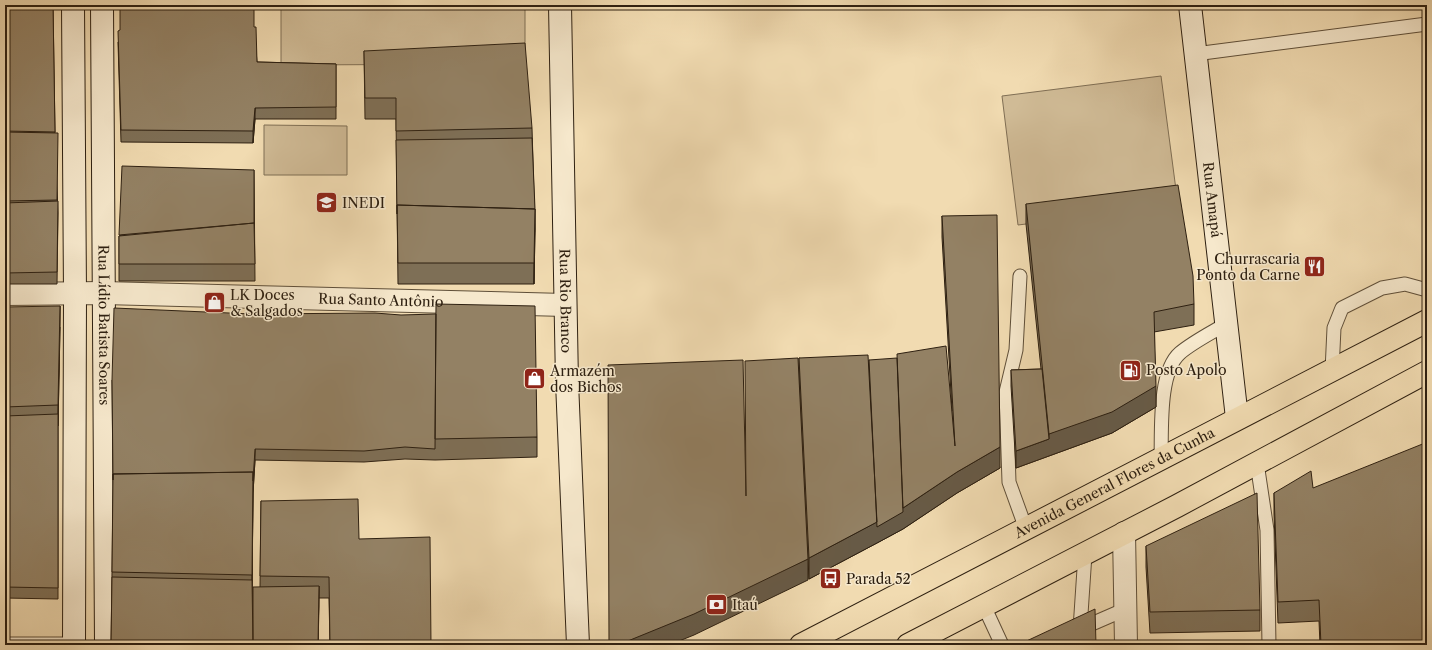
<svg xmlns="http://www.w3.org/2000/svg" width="1432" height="650" font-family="'Libre Caslon Text',serif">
<rect width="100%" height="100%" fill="#f1dbb1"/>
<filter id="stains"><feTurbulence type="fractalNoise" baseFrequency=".005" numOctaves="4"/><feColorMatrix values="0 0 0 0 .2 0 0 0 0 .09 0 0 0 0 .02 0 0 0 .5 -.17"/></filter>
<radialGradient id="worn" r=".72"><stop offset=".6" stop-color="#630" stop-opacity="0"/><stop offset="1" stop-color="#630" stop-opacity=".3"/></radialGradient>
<path fill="#d0bb96" stroke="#7f6e54" d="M281,5H525V64L281,65Z
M1161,76L1178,205L1018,225L1002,96Z
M264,125L347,126V175H264Z"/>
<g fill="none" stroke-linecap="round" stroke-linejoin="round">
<defs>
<path id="lane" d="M1195,54L1427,24
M1020,276L1016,350L1006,392L1009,482L1026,529
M1332,371L1334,328L1342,308L1382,288L1405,284L1427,290
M1161,459C1162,431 1158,372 1180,353C1193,342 1211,333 1226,324
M1257,463L1267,530L1269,645
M984,606L1002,645
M1080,629L1085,554
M5,644H74
M1052,645L1080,629L1126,609"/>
<g id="street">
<path id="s1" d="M5,294L104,293L565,305"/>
<path d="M567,382L638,378"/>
<path d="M1124,533L1126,645"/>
</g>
<g id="secondary">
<path d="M73,5L75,294L74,645"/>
<path id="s2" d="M102,5L106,645"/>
<path id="s3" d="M560,5L567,382L578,645"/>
<path id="s4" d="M1190,5L1237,418"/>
</g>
<g id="primary">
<path id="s5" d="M801,645L1427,321"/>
<path d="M908,645L1177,506L1427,372"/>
</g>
</defs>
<use href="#lane" stroke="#5f4f39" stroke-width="15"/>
<use href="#street" stroke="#5f4f39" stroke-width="24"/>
<use href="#secondary" stroke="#2e2011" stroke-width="24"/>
<use href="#primary" stroke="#2e2011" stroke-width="24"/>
<use href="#lane" stroke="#f6e8cc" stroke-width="13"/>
<use href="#street" stroke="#f6e8cc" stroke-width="22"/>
<use href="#secondary" stroke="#f6e8cc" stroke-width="22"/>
<use href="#primary" stroke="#f1dbb1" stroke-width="22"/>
</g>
<path fill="#7e6f56" stroke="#2e2011" d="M5,5H53L55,133L58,213L57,284H5Z
M254,27L257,62L336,64V119H255L253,143L121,142L118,42Z
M364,51L532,128L535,229L534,284H398L396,119H365Z
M254,170L255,281H119V236Z
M1026,204L1194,304V325L1154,332L1156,407L1112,433L1016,468L1011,386V370L1041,369L1026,224Z
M942,216L1000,468L957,493L903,529L877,543L809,579L799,379V358L869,377V360L952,411L942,237Z
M5,307L60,327L58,426V599L5,598Z
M112,380L537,437V457L435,460L405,459L364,462L255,460L253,493L252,586L253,610L260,587L261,501L359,539L431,645H330L329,598H319L111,645L112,572L113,487Z
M1313,488L1427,645H1320L1319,621L1278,623L1274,514V493Z
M1146,546L1260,610V631L1150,633L1146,567Z"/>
<path fill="#675a46" stroke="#2e2011" d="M255,108V119L253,143V131Z
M535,209V229L534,284V263Z
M60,306V327L58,426V405Z
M1156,386V407L1112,433L1016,468V451L1049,439V434Z
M1000,447V468L957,493L903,529L877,543L809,579V558L903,508L957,472Z
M255,449V460L253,493L252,596L253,481Z
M808,559V580L694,635L669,645H618Z
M319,586V607L318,645Z"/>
<path fill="#938164" stroke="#2e2011" d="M5,5H53L55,132L5,131Z
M120,5H254V27H256L257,62L336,64V107L255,108L253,131L121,130L118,31L120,30Z
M525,43L532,128L396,131V98H365L364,51Z
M5,132L58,133L57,200L5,201Z
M532,138L535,209L397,205V214L396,140Z
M122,166L254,170V223L119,235Z
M1178,185L1193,276L1194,304L1154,312L1156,386L1112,412L1049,434L1026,204Z
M58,201L57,272L5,273V203Z
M397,205L535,209L534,263H398Z
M997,215L1000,447L957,472L903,508L897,354L946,346L955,446L942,216Z
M254,223L255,264H119V236Z
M436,304L535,306L537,437L435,439Z
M60,306L58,405L5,407V307Z
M114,308L252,314L375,313L401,315L436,314L435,449L405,447L364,451L255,449L253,481V472L113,474V480L112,380Z
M868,355L877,522L809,558L799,358Z
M798,358L808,559L694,614L618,645H609L608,365L743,360L746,496L745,361Z
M897,358L903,512L877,527L869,360Z
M1042,369L1049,439L1016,451L1011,370Z
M58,414V588L5,587V416Z
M1425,443L1427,508V645H1321L1319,600L1278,602L1274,493L1311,471L1313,488Z
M253,472L252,575L112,572L113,474Z
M1257,493L1260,610L1150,612L1146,546Z
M358,499L359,539L430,537L431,645H330L329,577L260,576L261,501Z
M112,577L252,580L253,645H111Z
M319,586L318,645H253V587Z
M1095,609L1096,645H1018Z"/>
<defs>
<symbol id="school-square" viewBox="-11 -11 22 22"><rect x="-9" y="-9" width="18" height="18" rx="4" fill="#8f2418" stroke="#f6e8cc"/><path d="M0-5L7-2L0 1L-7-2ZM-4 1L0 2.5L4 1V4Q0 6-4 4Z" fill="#fff"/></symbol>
<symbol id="restaurant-square" viewBox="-11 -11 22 22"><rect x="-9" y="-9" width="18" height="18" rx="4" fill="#8f2418" stroke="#f6e8cc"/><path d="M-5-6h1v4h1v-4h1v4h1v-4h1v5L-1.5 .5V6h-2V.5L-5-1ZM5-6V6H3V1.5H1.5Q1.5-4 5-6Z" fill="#fff"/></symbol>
<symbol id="shop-square" viewBox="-11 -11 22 22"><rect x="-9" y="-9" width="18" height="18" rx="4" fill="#8f2418" stroke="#f6e8cc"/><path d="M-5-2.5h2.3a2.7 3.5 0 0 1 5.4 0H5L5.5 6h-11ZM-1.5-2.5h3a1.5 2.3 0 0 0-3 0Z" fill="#fff"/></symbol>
<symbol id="fuel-square" viewBox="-11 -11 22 22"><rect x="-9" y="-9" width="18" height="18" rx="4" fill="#8f2418" stroke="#f6e8cc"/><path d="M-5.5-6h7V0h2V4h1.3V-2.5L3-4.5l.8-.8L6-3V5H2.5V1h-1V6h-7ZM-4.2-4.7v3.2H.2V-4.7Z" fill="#fff"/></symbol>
<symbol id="bus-square" viewBox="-11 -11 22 22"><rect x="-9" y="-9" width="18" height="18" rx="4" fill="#8f2418" stroke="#f6e8cc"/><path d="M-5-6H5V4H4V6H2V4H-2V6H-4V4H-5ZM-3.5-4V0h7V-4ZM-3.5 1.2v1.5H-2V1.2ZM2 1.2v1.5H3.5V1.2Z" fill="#fff"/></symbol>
<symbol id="bank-square" viewBox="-11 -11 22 22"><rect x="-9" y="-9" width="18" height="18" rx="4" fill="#8f2418" stroke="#f6e8cc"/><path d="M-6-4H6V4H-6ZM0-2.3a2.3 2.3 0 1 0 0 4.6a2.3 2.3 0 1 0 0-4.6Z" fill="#fff"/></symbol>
</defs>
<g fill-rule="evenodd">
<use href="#school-square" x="314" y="190" width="25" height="25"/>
<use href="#restaurant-square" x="1302" y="254" width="25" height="25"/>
<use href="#shop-square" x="202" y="290" width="25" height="25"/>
<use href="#fuel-square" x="1118" y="358" width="25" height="25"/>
<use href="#shop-square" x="522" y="366" width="25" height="25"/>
<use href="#bus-square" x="818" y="566" width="25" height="25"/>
<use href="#bank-square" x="704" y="592" width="25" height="25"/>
</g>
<g text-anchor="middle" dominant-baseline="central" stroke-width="3" stroke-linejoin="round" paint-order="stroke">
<g font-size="14" fill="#2e2011" stroke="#f6e8cc">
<text stroke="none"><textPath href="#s4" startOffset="196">Rua Amapá</textPath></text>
<text stroke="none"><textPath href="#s1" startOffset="376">Rua Santo Antônio</textPath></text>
<text stroke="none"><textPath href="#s3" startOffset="296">Rua Rio Branco</textPath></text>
<text stroke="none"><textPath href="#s2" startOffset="320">Rua Lídio Batista Soares</textPath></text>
<text stroke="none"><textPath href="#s5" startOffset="353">Avenida General Flores da Cunha</textPath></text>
</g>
<g font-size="14" fill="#2e2011" stroke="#f6e8cc" text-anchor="start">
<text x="342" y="203">INEDI</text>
<text x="1300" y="259" text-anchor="end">Churrascaria<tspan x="1300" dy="16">Ponto da Carne</tspan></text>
<text x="230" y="295">LK Doces<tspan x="230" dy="16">&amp; Salgados</tspan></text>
<text x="1146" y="370">Posto Apolo</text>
<text x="550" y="371">Armazém<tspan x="550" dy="16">dos Bichos</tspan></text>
<text x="846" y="579">Parada 52</text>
<text x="732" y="605">Itaú</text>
</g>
</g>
<rect width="1432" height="650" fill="none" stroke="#f1dbb1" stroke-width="20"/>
<rect x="6" y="6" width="1420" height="638" fill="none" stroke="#2e2011" stroke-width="2"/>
<rect x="10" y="10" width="1412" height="630" fill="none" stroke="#2e2011"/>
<rect width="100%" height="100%" filter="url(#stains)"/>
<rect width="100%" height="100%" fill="url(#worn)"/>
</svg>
